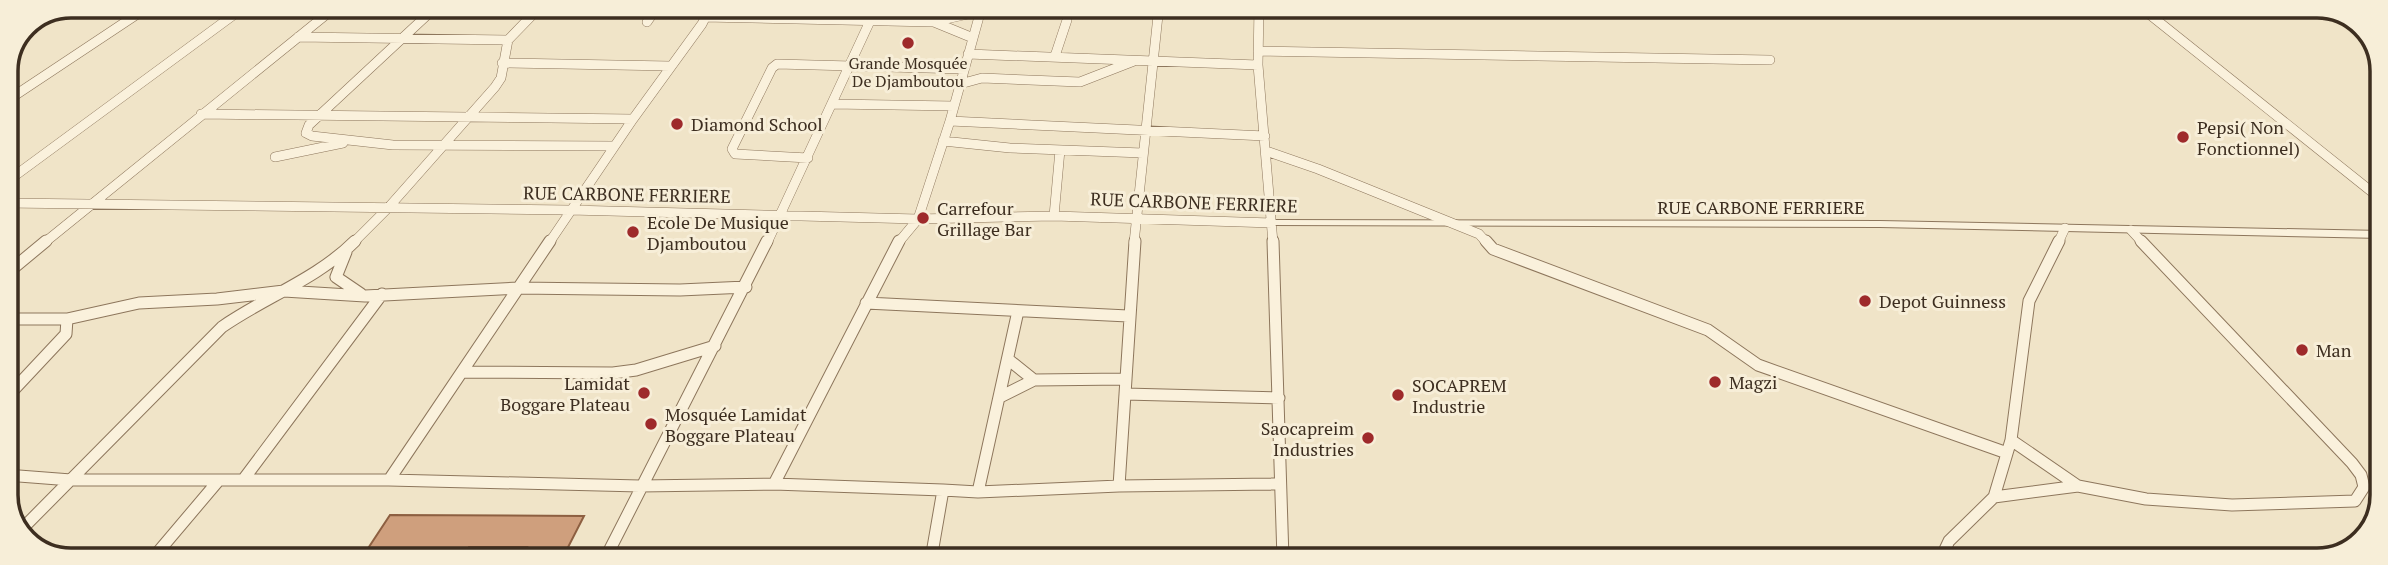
<svg xmlns="http://www.w3.org/2000/svg" width="2388" height="565" font-family="'PT Serif',serif">
<rect width="100%" height="100%" fill="#f0e4c8"/>
<path fill="#cf9f7d" stroke="#8d5f41" stroke-width="2" d="M390,515L584,516L562,559H521L527,547H469L467,550H403L398,559H361Z"/>
<g fill="none" stroke-linecap="round" stroke-linejoin="round">
<defs>
<path id="minor-far1" d="M438,5L309,125L306,133L312,136L393,145L614,146
M1259,6L1258,65L1273,243
M1370,6L1372,12
M2139,6L2382,200
M704,17L933,22L981,11
M647,22L658,6
M934,22L973,38
M24,26L32,21
M298,37L508,40
M1258,51L1770,60
M968,54L1258,65
M1055,56L1067,20V6
M502,63L670,66
M960,84L982,78L1080,82L1134,61
M5,102L151,5
M832,104L954,106
M201,114L633,119
M950,121L1265,136
M943,141L1010,148L1143,153
M1266,151L1318,169L1479,234L1487,243
M275,157L343,143
M808,158L735,154L732,149L772,68L777,64L964,69
M5,183L247,5
M5,203L570,210L918,219L1054,216L1272,223
M1054,216L1060,150
M2131,230L2143,243
M44,243L338,5
M353,243L388,208L495,87L501,78L508,40L541,6
M549,243L633,119L702,24L711,6
M767,243L877,6
M898,243L918,219L950,121L982,6
M1134,243L1159,6
M2058,243L2065,228"/>
<path id="minor" d="M1273,241L1283,559
M1486,241L1493,249L1708,330L1758,365L2007,453
M346,252L336,277L361,294
M5,275L46,241
M866,303L1128,316
M6,319H67L139,303L217,299L284,291L365,296L518,288L680,290L746,287
M1009,360L1034,380
M462,372L613,373L636,370L715,346
M1125,394L1279,398
M1000,397L1034,380L1125,379
M6,398L66,334L67,319
M2011,440L2078,486
M6,475L71,480H389L640,486L774,484L943,490L931,559
M243,480L382,294
M389,480L550,241
M774,484L899,241
M1119,486L1135,241
M943,490L978,492L1119,486L1280,484
M978,492L1018,311
M1994,497L2078,486L2146,499L2232,505L2355,501L2364,487L2361,475L2352,463L2141,241
M19,532L222,327C265,297 317,279 355,241
M153,558L219,480
M605,559L767,241
M1940,560L1949,541L1994,497L2011,440L2029,301L2059,241"/>
<path id="tertiary" d="M1272,220L1880,221L2382,231V238L1880,227L1268,225L1266,223L1268,221Z"/>
</defs>
<use href="#minor-far1" stroke="#8d765c" stroke-width="10"/>
<use href="#minor" stroke="#8d765c" stroke-width="13"/>
<use href="#tertiary" stroke="#8d765c" stroke-width="2"/>
<use href="#minor-far1" stroke="#faf1dc" stroke-width="9"/>
<use href="#minor" stroke="#faf1dc" stroke-width="11"/>
<use href="#tertiary" fill="#faf1dc" fill-rule="evenodd"/>
</g>
<g fill="#9e2a2b" stroke="#f7eed8" stroke-width="2.5">
<circle cx="908" cy="43" r="7"/>
<circle cx="677" cy="124" r="7"/>
<circle cx="2183" cy="137" r="7"/>
<circle cx="923" cy="218" r="7"/>
<circle cx="633" cy="232" r="7"/>
<circle cx="1865" cy="301" r="7"/>
<circle cx="2302" cy="350" r="7"/>
<circle cx="1715" cy="382" r="7"/>
<circle cx="644" cy="393" r="7"/>
<circle cx="1398" cy="395" r="7"/>
<circle cx="651" cy="424" r="7"/>
<circle cx="1368" cy="438" r="7"/>
</g>
<g text-anchor="middle" dominant-baseline="central" stroke-width="6" stroke-linejoin="round" paint-order="stroke">
<g font-size="16" fill="#3d2e20" stroke="#f7eed8">
<text x="908" y="63">Grande Mosquée<tspan x="908" dy="18">De Djamboutou</tspan></text>
</g>
<g font-size="18" fill="#3d2e20" stroke="#f7eed8" text-anchor="start">
<text x="691" y="124">Diamond School</text>
<text x="2197" y="127">Pepsi( Non<tspan x="2197" dy="21">Fonctionnel)</tspan></text>
<text x="937" y="208">Carrefour<tspan x="937" dy="21">Grillage Bar</tspan></text>
<text x="647" y="222">Ecole De Musique<tspan x="647" dy="21">Djamboutou</tspan></text>
<text x="1879" y="301">Depot Guinness</text>
<text x="2316" y="350">Man</text>
<text x="1729" y="382">Magzi</text>
<text x="630" y="383" text-anchor="end">Lamidat<tspan x="630" dy="21">Boggare Plateau</tspan></text>
<text x="1412" y="385">SOCAPREM<tspan x="1412" dy="21">Industrie</tspan></text>
<text x="665" y="414">Mosquée Lamidat<tspan x="665" dy="21">Boggare Plateau</tspan></text>
<text x="1354" y="428" text-anchor="end">Saocapreim<tspan x="1354" dy="21">Industries</tspan></text>
</g>
<g font-size="18" fill="#3d2e20" stroke="#f7eed8">
<text transform="translate(627 194) rotate(1)">RUE CARBONE FERRIERE</text>
<text transform="translate(1194 202) rotate(2)">RUE CARBONE FERRIERE</text>
<text x="1761" y="207">RUE CARBONE FERRIERE</text>
</g>
</g>
<path d="M0 0H2388V565H0ZM71 18H2317A53 53 0 0 1 2370 71V495A53 53 0 0 1 2317 548H71A53 53 0 0 1 18 495V71A53 53 0 0 1 71 18Z" fill="#f7eed8" fill-rule="evenodd"/>
<path fill="none" stroke="#3d2e20" stroke-width="3.5" d="M71 18H2317A53 53 0 0 1 2370 71V495A53 53 0 0 1 2317 548H71A53 53 0 0 1 18 495V71A53 53 0 0 1 71 18Z"/>
</svg>
